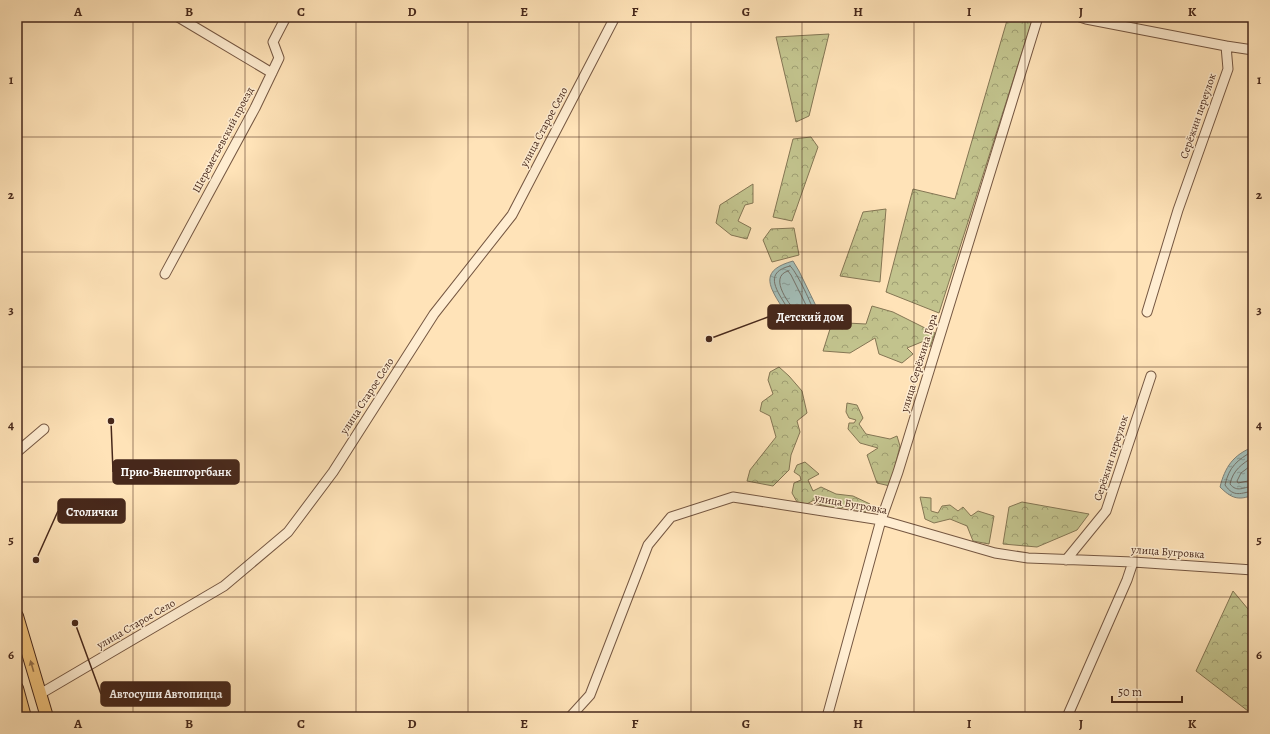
<svg xmlns="http://www.w3.org/2000/svg" width="1270" height="734" font-family="Alegreya,serif">
<defs>
<pattern id="forest-crowns" width="20" height="18" patternUnits="userSpaceOnUse"><rect width="20" height="18" fill="#c2c38d"/><path d="M2 6a3 3 0 1 1 6 0M12 15a3 3 0 1 1 6 0" fill="none" stroke="#9f9e72"/></pattern>
<pattern id="water-ripples" width="26" height="14" patternUnits="userSpaceOnUse"><rect width="26" height="14" fill="#a3bdb7"/><path d="M2 4q2-2 4 0t4 0M15 11q2-2 4 0t4 0" fill="none" stroke="#879a94"/></pattern>
</defs>
<rect width="100%" height="100%" fill="#ffe3b8"/>
<filter id="stains"><feTurbulence type="fractalNoise" baseFrequency=".005" numOctaves="4"/><feColorMatrix values="0 0 0 0 .2 0 0 0 0 .09 0 0 0 0 .02 0 0 0 .5 -.17"/></filter>
<radialGradient id="worn" r=".72"><stop offset=".6" stop-color="#630" stop-opacity="0"/><stop offset="1" stop-color="#630" stop-opacity=".3"/></radialGradient>
<path fill="url(#forest-crowns)" stroke="#847654" d="M1008,17H1022L1032,21L939,313L886,292L913,189L955,199Z
M829,34L809,116L796,122L776,37Z
M811,137L818,147L792,221L773,217L793,139Z
M753,184V203L745,205L738,221L751,228L747,239L731,235L716,223L720,205Z
M886,209L880,282L840,276L863,212Z
M794,228L799,255L772,262L763,240L771,229Z
M872,306L893,312L935,333L930,347L924,341L907,348L913,354L902,363L879,354L875,338L850,353L823,351L830,329L847,323L866,324Z
M779,367L789,376L802,391L807,413L797,421L800,432L791,455L789,470L773,486L747,481L750,470L776,437L770,416L760,411L762,402L773,394L768,380L770,372Z
M847,403L857,405L863,418L859,424L866,434L890,439L897,436L900,446L890,486L877,483L867,455L878,448L860,443L848,429L849,423H854L856,420L849,418L846,412Z
M805,462L819,474L808,480L813,491L821,487L836,494L853,496L870,504L865,512L843,507L839,510L819,504L814,500L807,504L797,502L792,493L794,483L801,480L800,476L794,472L797,465Z
M920,497L931,498V511L938,513L942,506L950,505L958,511L963,507L971,516L978,511L994,516L989,544L973,541L967,526L950,519L934,523L925,519Z
M1022,502L1089,514L1077,530L1037,547L1003,544L1009,507Z
M1233,591L1253,615V710L1248,711L1196,671Z"/>
<path fill="url(#water-ripples)" stroke="#7e8179" d="M793,261L799,271L818,310L817,318L814,325C808,326 801,326 796,324C790,321 785,312 782,307C767,284 761,270 793,261Z
M1253,447V495C1238,501 1231,498 1220,487C1225,467 1233,455 1253,447Z"/>
<g fill="none" stroke-linecap="round" stroke-linejoin="round">
<path stroke="#757269" stroke-width="1" d="M790,266C795,269 811,302 813,310C815,314 813,318 811,321C806,322 800,322 796,319C791,315 788,309 785,304C775,288 765,272 790,266Z
M788,271L791,275L809,311L807,316L799,315C791,307 767,277 788,271Z
M1253,451C1237,460 1229,467 1225,485C1234,498 1241,493 1253,491
M1253,457C1242,464 1233,470 1230,484C1237,493 1244,487 1253,486
M1253,464L1241,473L1237,481L1238,483L1253,480"/>
<defs>
<path id="minor" d="M178,17L272,73
M1080,17L1086,19L1226,46L1228,69L1178,210L1147,312
M1226,46L1253,50
M165,274L255,108L279,58L273,42L286,17
M17,452L44,429
M1066,560L1106,511L1151,376
M40,694L224,586L288,532L333,472L434,314L512,215L615,17
M570,717L590,695L648,545L671,517L733,497L881,520L995,553L1028,558L1133,562L1253,570
M827,717L881,520L898,472L1038,17
M1067,717L1127,580L1133,562"/>
<path id="major" d="M17,616L47,717
M17,688L25,717"/>
</defs>
<use href="#minor" stroke="#755742" stroke-width="11"/>
<use href="#major" stroke="#47281b" stroke-width="14"/>
<use href="#minor" stroke="#ffedd1" stroke-width="9"/>
<use href="#major" stroke="#f0c27c" stroke-width="12"/>
</g>
<defs><path id="oneway-solid" d="M-6-.8H1V-3.2L6.5 0L1 3.2V.8H-6Z"/></defs>
<use fill="#936d47" href="#oneway-solid" transform="translate(32 666) rotate(-106)"/>
<path fill="none" stroke="#47281b" stroke-width="1" stroke-opacity="0.55" d="M133,17V717M245,17V717M356,17V717M468,17V717M579,17V717M691,17V717M802,17V717M914,17V717M1025,17V717M1137,17V717M17,137H1253M17,252H1253M17,367H1253M17,482H1253M17,597H1253"/>
<g text-anchor="middle" dominant-baseline="central" stroke-width="3" stroke-linejoin="round" paint-order="stroke">
<g font-size="11" fill="#47281b" stroke="#ffedd1">
<text transform="translate(1198 116) rotate(-71)">Серёжин переулок</text>
<text transform="translate(544 127) rotate(-62)">улица Старое Село</text>
<text transform="translate(223 140) rotate(-62)">Шереметьевский проезд</text>
<text transform="translate(919 363) rotate(-73)">улица Серёжина Гора</text>
<text transform="translate(367 396) rotate(-57)">улица Старое Село</text>
<text transform="translate(1111 458) rotate(-72)">Серёжин переулок</text>
<text transform="translate(851 504) rotate(10)">улица Бугровка</text>
<text transform="translate(1168 552) rotate(4)">улица Бугровка</text>
<text transform="translate(136 624) rotate(-30)">улица Старое Село</text>
</g>
</g>
<path fill="none" stroke="#47281b" stroke-width="1.5" d="M709 339L768 317M111 421L113 472M36 560L58 511M75 623L101 694"/>
<g fill="#47281b" stroke="#ffedd1" stroke-width="1.5">
<circle cx="709" cy="339" r="4"/>
<circle cx="111" cy="421" r="4"/>
<circle cx="36" cy="560" r="4"/>
<circle cx="75" cy="623" r="4"/>
</g>
<g fill="#47281b" stroke="#47281b" stroke-width="1.5">
<rect x="768" y="305" width="83" height="24" rx="4"/>
<rect x="113" y="460" width="126" height="24" rx="4"/>
<rect x="58" y="499" width="67" height="24" rx="4"/>
<rect x="101" y="682" width="129" height="24" rx="4"/>
</g>
<g font-size="12" text-anchor="middle" font-weight="bold" fill="#fff">
<text x="810" y="321">Детский дом</text>
<text x="176" y="476">Прио-Внешторгбанк</text>
<text x="92" y="516">Столички</text>
<text x="166" y="698">Автосуши Автопицца</text>
</g>
<rect width="1270" height="734" fill="none" stroke="#ffe3b8" stroke-width="44"/>
<path d="M1112 696v6h70v-6" fill="none" stroke="#47281b" stroke-width="2"/>
<text x="1118" y="696" font-size="12" fill="#47281b" stroke="#ffedd1" stroke-width="3" paint-order="stroke">50 m</text>
<rect x="22" y="22" width="1226" height="690" fill="none" stroke="#47281b" stroke-width="1.5"/>
<g font-size="13" text-anchor="middle" font-weight="bold" fill="#47281b">
<text x="78" y="16">A</text>
<text x="189" y="16">B</text>
<text x="301" y="16">C</text>
<text x="412" y="16">D</text>
<text x="524" y="16">E</text>
<text x="635" y="16">F</text>
<text x="746" y="16">G</text>
<text x="858" y="16">H</text>
<text x="969" y="16">I</text>
<text x="1081" y="16">J</text>
<text x="1192" y="16">K</text>
<text x="11" y="84">1</text>
<text x="1259" y="84">1</text>
<text x="11" y="199">2</text>
<text x="1259" y="199">2</text>
<text x="11" y="314">3</text>
<text x="1259" y="314">3</text>
<text x="11" y="429">4</text>
<text x="1259" y="429">4</text>
<text x="11" y="544">5</text>
<text x="1259" y="544">5</text>
<text x="11" y="659">6</text>
<text x="1259" y="659">6</text>
<text x="78" y="728">A</text>
<text x="189" y="728">B</text>
<text x="301" y="728">C</text>
<text x="412" y="728">D</text>
<text x="524" y="728">E</text>
<text x="635" y="728">F</text>
<text x="746" y="728">G</text>
<text x="858" y="728">H</text>
<text x="969" y="728">I</text>
<text x="1081" y="728">J</text>
<text x="1192" y="728">K</text>
</g>
<rect width="100%" height="100%" filter="url(#stains)"/>
<rect width="100%" height="100%" fill="url(#worn)"/>
</svg>
